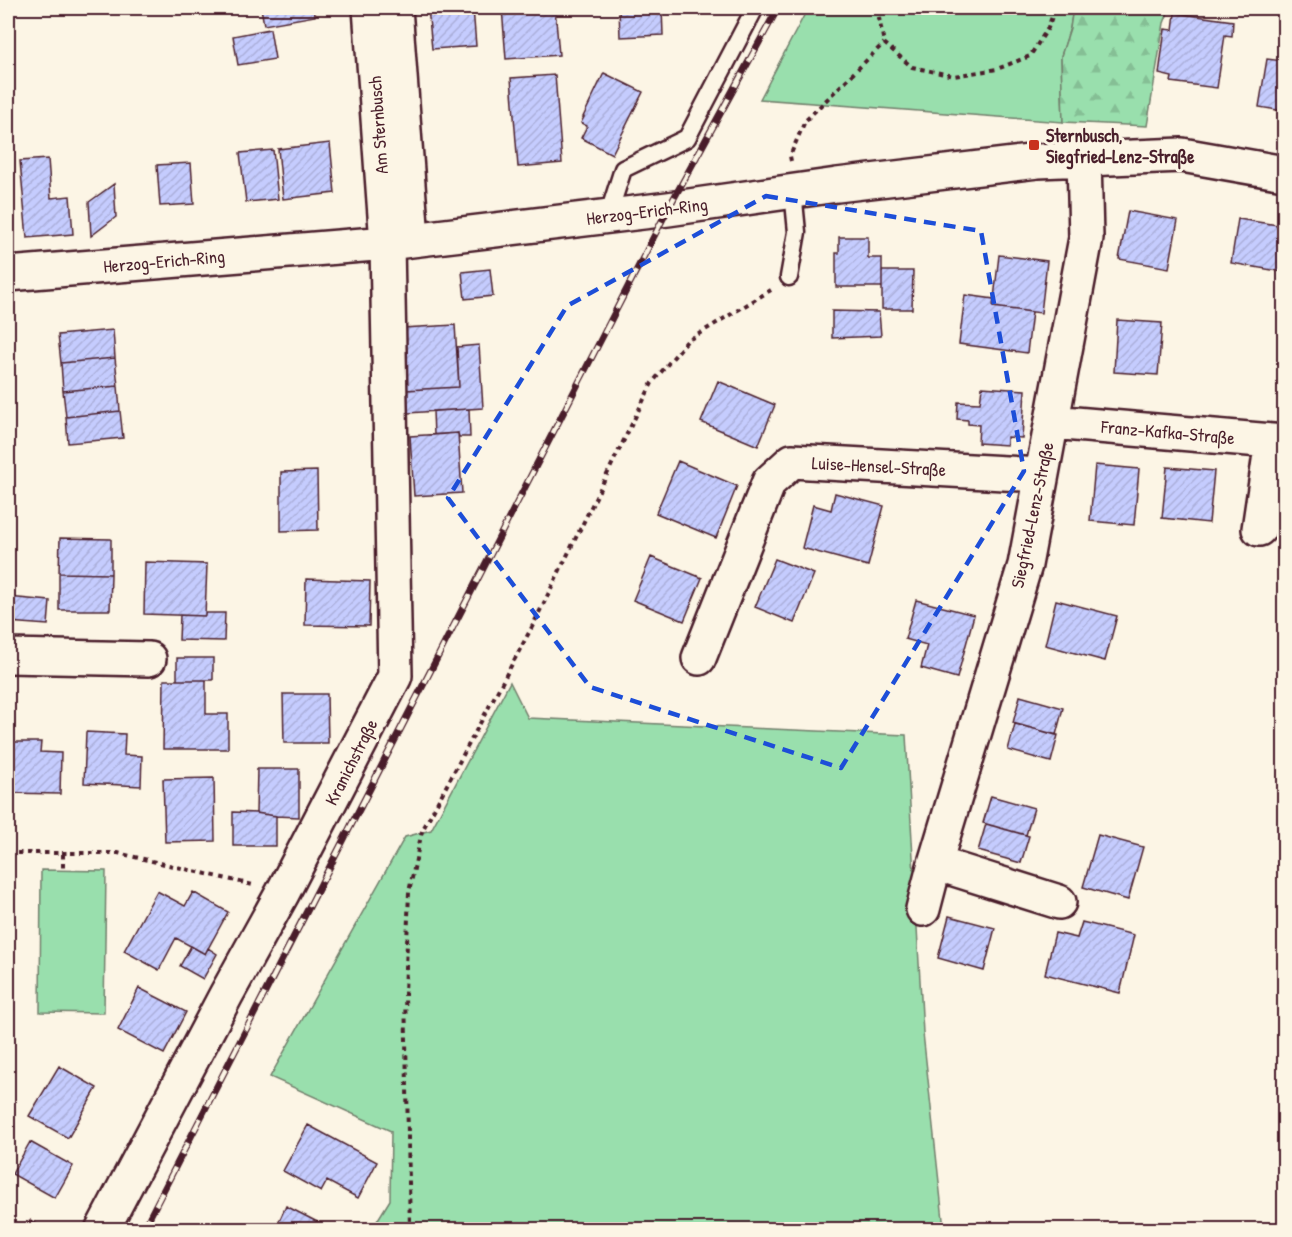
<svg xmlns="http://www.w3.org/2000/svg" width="1292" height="1237" font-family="'Patrick Hand',sans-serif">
<defs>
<pattern id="forest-firs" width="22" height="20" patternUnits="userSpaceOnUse" patternTransform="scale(1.5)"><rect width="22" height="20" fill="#99dfad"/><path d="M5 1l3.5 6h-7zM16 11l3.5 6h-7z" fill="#85bf95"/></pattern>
<pattern id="building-hatch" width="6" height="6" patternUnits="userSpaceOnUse" patternTransform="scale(1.5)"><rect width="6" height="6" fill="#c5ccfe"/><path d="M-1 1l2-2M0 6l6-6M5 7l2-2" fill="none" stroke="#abafda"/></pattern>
</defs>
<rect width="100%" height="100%" fill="#fcf5e5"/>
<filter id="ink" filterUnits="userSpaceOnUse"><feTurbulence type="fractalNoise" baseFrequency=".0167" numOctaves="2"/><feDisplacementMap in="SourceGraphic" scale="12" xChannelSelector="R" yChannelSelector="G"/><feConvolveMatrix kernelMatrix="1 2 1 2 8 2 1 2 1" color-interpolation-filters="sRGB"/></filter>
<g filter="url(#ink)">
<path fill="#99dfad" stroke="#727f6c" stroke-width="1.5" d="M808,8H1073L1070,28L1061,56L1063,122L760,99Z
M510,682L528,718L906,735L923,1033L944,1229H372L390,1200L391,1131L270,1077L405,837L431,830Z
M41,870L106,871L104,1013L40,1012Z"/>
<path fill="url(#forest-firs)" stroke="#727f6c" stroke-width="1.5" d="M1073,8H1170L1164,23L1147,126L1063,122L1061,56L1070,28Z"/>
<path fill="url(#building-hatch)" stroke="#4a1f2b" stroke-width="1.5" d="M261,8H314L315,16L264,25Z
M428,8H473L476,46L432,49Z
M502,8H555L559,55L506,59Z
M619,8H662L663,35L620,37Z
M1175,13L1233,21L1232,36L1225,35L1217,88L1171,82L1172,77L1159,74L1165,29L1173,30Z
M270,29L275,59L238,65L233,36Z
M1284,54V111L1259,107L1267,59L1283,61Z
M604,73L643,92L612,154L581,138L587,126L581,123L584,117H583Z
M555,75L562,163L518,167L511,78Z
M330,143L335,193L283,199L278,149Z
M273,150L278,199L246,202L240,153Z
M48,159L51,198L70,196L73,234L27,238L20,161Z
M191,163L194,204L160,206L157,165Z
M114,184L116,217L91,236L89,202Z
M1128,211L1178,220L1169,268L1119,259Z
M1238,219L1284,226V272L1231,263Z
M839,237H868V258H882V287H836V253H839Z
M999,255L1047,261L1041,313L993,307Z
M490,269L493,296L465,299L462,272Z
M882,271H913L912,309H882Z
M965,295L994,299L993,307L1032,312L1027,353L959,344Z
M832,311L879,312L881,336L832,338Z
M1117,320L1162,323L1158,375L1114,372Z
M455,325L459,387L406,390L402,328Z
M113,330L115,358L61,363L58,335Z
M479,345L483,408L408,413L406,390L459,387L457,347Z
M115,358L118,386L63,391L61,363Z
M718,381L775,405L758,446L701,422Z
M118,386L120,411L66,417L63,391Z
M982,387L1025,390L1022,438L1007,437V445L978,443L979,425L968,424V420L957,419L958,402L980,403Z
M469,409L470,437H459L458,433L434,435L433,411Z
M120,411L123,438L68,443L66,417Z
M458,433L462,493L414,496L410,436Z
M678,461L737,486L716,538L656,513Z
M1095,465L1139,469L1134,525L1090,521Z
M1167,467L1214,471L1209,523L1162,518Z
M317,471L318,530L281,531V472Z
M835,493L884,506L868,566L802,548L813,505L831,510Z
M60,538L111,539V574L59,573Z
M651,557L702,578L684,621L633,600Z
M775,559L814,574L794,623L755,607Z
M145,562L207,564L205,616L144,614Z
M59,573L111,574L110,610H59Z
M306,579L370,581L369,626L305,625Z
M8,597L50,601L48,625L8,622Z
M916,600L974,615L957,678L921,668L927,645L905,639Z
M1056,600L1117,616L1105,661L1045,645Z
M205,613H225L224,641L179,640L180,615L205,616Z
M177,658H213V680H177Z
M164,680H206V714H228V749H163Z
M283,694H327L328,743H284Z
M1020,696L1063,708L1056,735L1013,723Z
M1015,724L1058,735L1051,762L1008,750Z
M86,732L125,734L124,755L142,756L141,786L84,783Z
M8,742H41L40,752L61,753L60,794L8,793Z
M257,769H299V817L276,816L256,813Z
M214,778L215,841L165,842L163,779Z
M991,796L1034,808L1026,835L983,823Z
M233,812L256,813L276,816V846H233Z
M986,824L1029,836L1021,863L978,851Z
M1098,835L1143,847L1128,900L1083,887Z
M157,891L185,906L193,892L228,912L205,954L176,938L159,970L124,951Z
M949,916L995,928L984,971L938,958Z
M1082,922L1134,935L1120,993L1045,974L1055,933L1077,938Z
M191,946L205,954L208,948L217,954L203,979L180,966Z
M139,988L186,1012L164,1054L118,1030Z
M59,1066L97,1088L68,1138L29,1116Z
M308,1125L377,1162L358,1198L327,1181L321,1192L283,1171Z
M30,1142L73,1166L55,1198L12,1174Z
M286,1206L333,1230H275Z
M30,1220L47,1230H25Z"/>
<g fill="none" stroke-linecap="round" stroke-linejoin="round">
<defs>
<path id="service" d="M608,216L623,169L687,138L755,8
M789,277L797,232L793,191"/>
<path id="minor" d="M395,8L412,239
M8,274L387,243L668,209L837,185L1038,161L1182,155L1284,173
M1052,422L1284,442
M1259,529L1272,441
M8,656L149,659
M699,658L769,482L792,461L1041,475
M935,863L1059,902
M923,909L935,863L1025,565L1086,238L1084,158
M102,1230L226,995L283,892L395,676L387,243L370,8"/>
</defs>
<use href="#service" stroke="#4a1f2b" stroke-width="21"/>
<use href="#minor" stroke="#4a1f2b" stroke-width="38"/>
<path stroke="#4a1f2b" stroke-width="4" stroke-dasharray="4.5 4.5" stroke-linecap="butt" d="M877,8L884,43L912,67L954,76L997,69L1030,56L1048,28L1055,8
M791,161L790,156L805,121L884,43
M8,853H118L253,885
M63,854V871
M410,1230L405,993L409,892L422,831L532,627L652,383L687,341L771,290"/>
<use href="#service" stroke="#fcf5e5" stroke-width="16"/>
<use href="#minor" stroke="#fcf5e5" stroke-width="33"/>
<defs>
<path id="rail" d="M143,1230L668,209L778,8"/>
</defs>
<use href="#rail" stroke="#4a1f2b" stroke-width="7"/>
<use href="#rail" stroke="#fcf5e5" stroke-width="4.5" stroke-dasharray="14" stroke-linecap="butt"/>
</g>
</g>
<path fill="none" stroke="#1d4ed8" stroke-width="4.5" stroke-dasharray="12 8" stroke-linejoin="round" d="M766,196L981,231L1024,471L841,768L590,687L448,498L567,306Z"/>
<rect fill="#c8321e" stroke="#fcf5e5" stroke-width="2" x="1028" y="139" width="12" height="12" rx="3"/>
<g text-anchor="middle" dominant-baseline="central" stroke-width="6" stroke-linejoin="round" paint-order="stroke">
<g font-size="18" fill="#4a1f2b" stroke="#fcf5e5">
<text transform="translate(378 125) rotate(-94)">Am Sternbusch</text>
<text transform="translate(647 211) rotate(-7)">Herzog-Erich-Ring</text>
<text transform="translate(164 261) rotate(-5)">Herzog-Erich-Ring</text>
<text transform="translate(1168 432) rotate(5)">Franz-Kafka-Straße</text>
<text transform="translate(879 466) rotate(3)">Luise-Hensel-Straße</text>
<text transform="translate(1032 515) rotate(-78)">Siegfried-Lenz-Straße</text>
<text transform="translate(351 762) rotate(-63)">Kranichstraße</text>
</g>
<g font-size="18" font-weight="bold" fill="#4a1f2b" stroke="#fcf5e5" text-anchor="start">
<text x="1046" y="135">Sternbusch,<tspan x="1046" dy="21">Siegfried-Lenz-Straße</tspan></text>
</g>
</g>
<rect width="1292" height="1237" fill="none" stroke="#fcf5e5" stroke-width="30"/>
<rect x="15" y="15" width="1262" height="1207" fill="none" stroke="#4a1f2b" stroke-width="2" filter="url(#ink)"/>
</svg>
